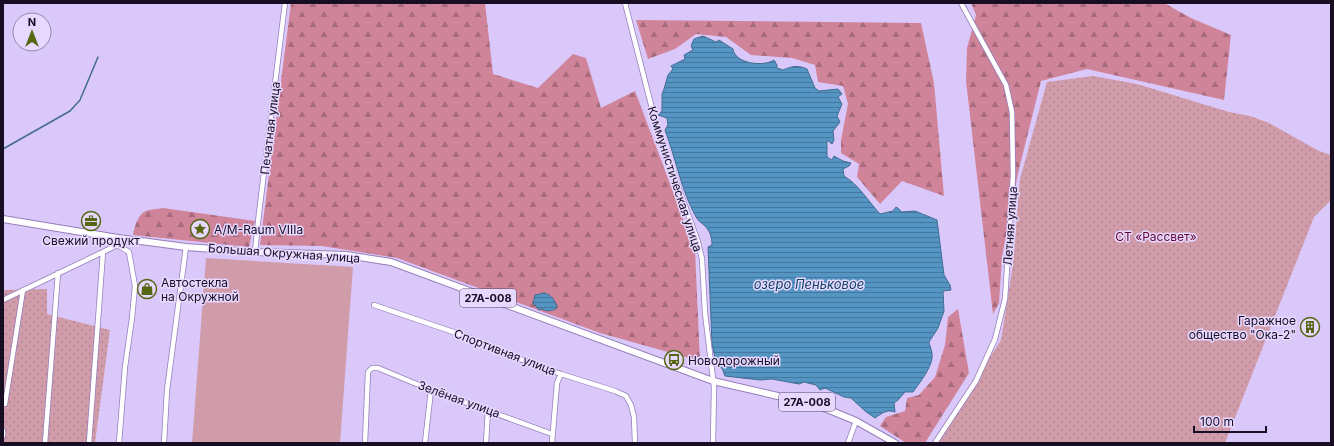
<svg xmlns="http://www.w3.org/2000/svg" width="1334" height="446" font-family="Inter,sans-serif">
<defs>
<pattern id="forest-firs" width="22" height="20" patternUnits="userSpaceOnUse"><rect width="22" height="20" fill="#d0849a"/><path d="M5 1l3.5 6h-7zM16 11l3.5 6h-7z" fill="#a86a7d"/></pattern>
<pattern id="garden-dots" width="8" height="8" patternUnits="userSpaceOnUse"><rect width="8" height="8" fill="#d19caa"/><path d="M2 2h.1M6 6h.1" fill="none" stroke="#b38592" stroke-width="1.8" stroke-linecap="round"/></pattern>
<pattern id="water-rules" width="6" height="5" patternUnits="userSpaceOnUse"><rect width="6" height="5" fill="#5495c3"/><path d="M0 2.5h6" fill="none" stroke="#45789e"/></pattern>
</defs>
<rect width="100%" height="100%" fill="#dbc8fb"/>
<path fill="#d19caa" d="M206,258L353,267L340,443H192Z"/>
<path fill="url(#forest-firs)" d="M291,3H485L493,74L538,88L573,54L586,58L601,108L635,91L695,250L700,361L600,333L397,258L322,246L260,245Z
M971,3H1164L1191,18L1231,35L1224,100L1087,69L1041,81L1018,173L1002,257L999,303L993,314L966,81L967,48L976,15Z
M636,20L921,23L934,83L944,196L902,181L880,204L857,177L859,164L841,153V140L848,104L843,86L818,82L815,65L792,58L751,55L726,37L696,34L675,49L648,59Z
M163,208L255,221L249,247L133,235C134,228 138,215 144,212C149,209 158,209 163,208Z
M958,309L969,373L925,443H906L880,426L886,417L905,411L907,398L919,395L935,377L945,345L948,317Z"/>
<path fill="url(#garden-dots)" d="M1093,76L1137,84L1229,112L1250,116L1269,123L1319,151L1331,155V200L1314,217L1225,443H935L1001,340L1013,264L1020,179L1047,82Z
M3,289L4,290L47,289V314L110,330L95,443H3Z"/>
<path fill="url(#water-rules)" stroke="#426c93" d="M703,36L716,42L719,40L733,49C735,64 764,67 774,60L777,65V68L783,70C792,66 798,65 807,69L815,88L819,91L838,89L842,94L838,97L842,104L837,116L840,122L833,131L834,140L832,144L827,140V157L832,160L834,156L843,161L851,163L849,166L843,169L844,176C859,185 868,201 880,214L893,211L896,207L899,209L901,212L915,211L937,220L944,275L950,285L951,290L943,291L944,311L938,328L929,342C930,347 933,353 932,358C931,368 919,384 913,392H905L898,400L894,403L895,412C887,409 882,413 875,418L865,411L851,398L844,397L825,388L820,390L816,385L804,382L799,384L772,379L760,380L725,376L722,368L717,367L712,344L708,247L712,245C712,238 710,231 705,226C702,223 698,221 696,217C681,190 676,159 665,130L668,125L667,118L658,115L662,111V94L664,89L668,75L673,69L671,66L685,59L684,55L693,50L691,46L694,39Z
M544,293C552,295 555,300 557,308C552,311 548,312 542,309L539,310L533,303L535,295Z"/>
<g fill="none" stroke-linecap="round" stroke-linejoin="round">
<path stroke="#426c93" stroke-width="1.5" d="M3,149L70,111L80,100L98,57"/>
<defs>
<path id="minor" d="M625,3L657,128L698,242L702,259L705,313L714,387L713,443
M117,245L129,252L135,286L132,318L125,367L119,443
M255,252L259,213L285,3
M3,300L103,252L117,245V243
M374,305L465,336L495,350L561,374L615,391L626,396L631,405L634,417L635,443
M5,404L23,290
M3,431V436
M45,443L58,273
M89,443L103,252
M164,443L167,390L186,247
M365,443L368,372L372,368H378L431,390L552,434
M425,443L431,390
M486,443L488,410
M552,443L557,383L561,374
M848,443L856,421
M935,443L976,381L995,339L1005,299L1013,176L1012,112L1006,85L961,3"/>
<path id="major" d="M3,219L118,238L186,247L255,252L346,255L391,262L713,381L817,405L856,421L895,443"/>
</defs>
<use href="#minor" stroke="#957eba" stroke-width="6"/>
<use href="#major" stroke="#957eba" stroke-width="8"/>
<use href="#minor" stroke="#fff" stroke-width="4.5"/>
<use href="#major" stroke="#fff" stroke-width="6"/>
</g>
<defs>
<symbol id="office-ring" viewBox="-11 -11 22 22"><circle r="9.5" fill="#e6d8ff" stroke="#556712" stroke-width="1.5"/><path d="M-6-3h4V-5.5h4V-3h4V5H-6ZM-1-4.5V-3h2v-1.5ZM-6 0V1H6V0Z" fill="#556712"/></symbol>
<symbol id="sight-ring" viewBox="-11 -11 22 22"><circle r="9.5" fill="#e6d8ff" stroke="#556712" stroke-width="1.5"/><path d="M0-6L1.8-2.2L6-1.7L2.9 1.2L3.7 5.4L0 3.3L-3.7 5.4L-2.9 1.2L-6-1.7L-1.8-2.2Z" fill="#556712"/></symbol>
<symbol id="shop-ring" viewBox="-11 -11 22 22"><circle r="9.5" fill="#e6d8ff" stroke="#556712" stroke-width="1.5"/><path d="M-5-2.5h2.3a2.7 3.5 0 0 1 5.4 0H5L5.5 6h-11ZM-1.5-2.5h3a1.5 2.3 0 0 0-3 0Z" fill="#556712"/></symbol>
<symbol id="building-ring" viewBox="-11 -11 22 22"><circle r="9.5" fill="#e6d8ff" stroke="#556712" stroke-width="1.5"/><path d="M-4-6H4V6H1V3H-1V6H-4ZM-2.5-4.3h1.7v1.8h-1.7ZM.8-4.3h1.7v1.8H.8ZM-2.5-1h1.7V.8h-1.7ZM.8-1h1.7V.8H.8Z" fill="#556712"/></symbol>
<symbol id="bus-ring" viewBox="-11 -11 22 22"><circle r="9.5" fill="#e6d8ff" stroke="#556712" stroke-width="1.5"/><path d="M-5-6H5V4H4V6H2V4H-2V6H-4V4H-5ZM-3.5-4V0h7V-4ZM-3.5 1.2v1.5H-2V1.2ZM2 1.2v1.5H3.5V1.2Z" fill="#556712"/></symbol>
</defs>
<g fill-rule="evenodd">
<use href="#office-ring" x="80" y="210" width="22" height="22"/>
<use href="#sight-ring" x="189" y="218" width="22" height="22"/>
<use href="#shop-ring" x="136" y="278" width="22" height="22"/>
<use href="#building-ring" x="1299" y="316" width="22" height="22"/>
<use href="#bus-ring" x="663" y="349" width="22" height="22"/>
</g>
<g text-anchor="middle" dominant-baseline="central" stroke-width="3" stroke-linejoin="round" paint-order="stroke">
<g fill="#e6d8ff" stroke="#554b66" stroke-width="1">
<rect x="460" y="289" width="56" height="18" rx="3"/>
<rect x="779" y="393" width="56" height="18" rx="3"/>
</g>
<g font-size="11" font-weight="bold" fill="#170e24">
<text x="488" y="298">27А-008</text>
<text x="807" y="402">27А-008</text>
</g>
<g font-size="12" fill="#170e24" stroke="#e6d8ff">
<text transform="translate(270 128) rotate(-83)">Печатная улица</text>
<text transform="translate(675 179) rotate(72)">Коммунистическая улица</text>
<text transform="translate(1010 226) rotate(-86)">Летняя улица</text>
<text transform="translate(284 253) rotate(4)">Большая Окружная улица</text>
<text transform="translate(505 352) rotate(21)">Спортивная улица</text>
<text transform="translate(459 399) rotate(20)">Зелёная улица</text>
</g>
<g font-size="12" fill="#170e24" stroke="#e6d8ff" text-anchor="start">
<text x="214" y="229">A/M-Raum VIIIa</text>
<text x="91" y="240" text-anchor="middle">Свежий продукт</text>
<text x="161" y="282">Автостекла<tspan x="161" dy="14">на Окружной</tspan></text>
<text x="1296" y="320" text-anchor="end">Гаражное<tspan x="1296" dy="14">общество "Ока-2"</tspan></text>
<text x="688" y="360">Новодорожный</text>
</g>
<g font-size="12" fill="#62042f" stroke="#e6d8ff">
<text x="1156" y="236">СТ «Рассвет»</text>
</g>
<g font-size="13" font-style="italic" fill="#114363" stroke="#e6d8ff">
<text x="809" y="284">озеро Пеньковое</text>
</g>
</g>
<rect width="1334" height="446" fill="none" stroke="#170e24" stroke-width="8"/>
<g transform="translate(32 32)"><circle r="19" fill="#e6d8ff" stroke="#9387a7"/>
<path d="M0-3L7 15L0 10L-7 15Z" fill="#556712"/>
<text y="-6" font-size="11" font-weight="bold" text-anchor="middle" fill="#170e24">N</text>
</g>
<path d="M1194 426v6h72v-6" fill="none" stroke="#170e24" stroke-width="2"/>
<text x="1200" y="426" font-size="12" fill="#170e24" stroke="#e6d8ff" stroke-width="3" paint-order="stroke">100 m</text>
</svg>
